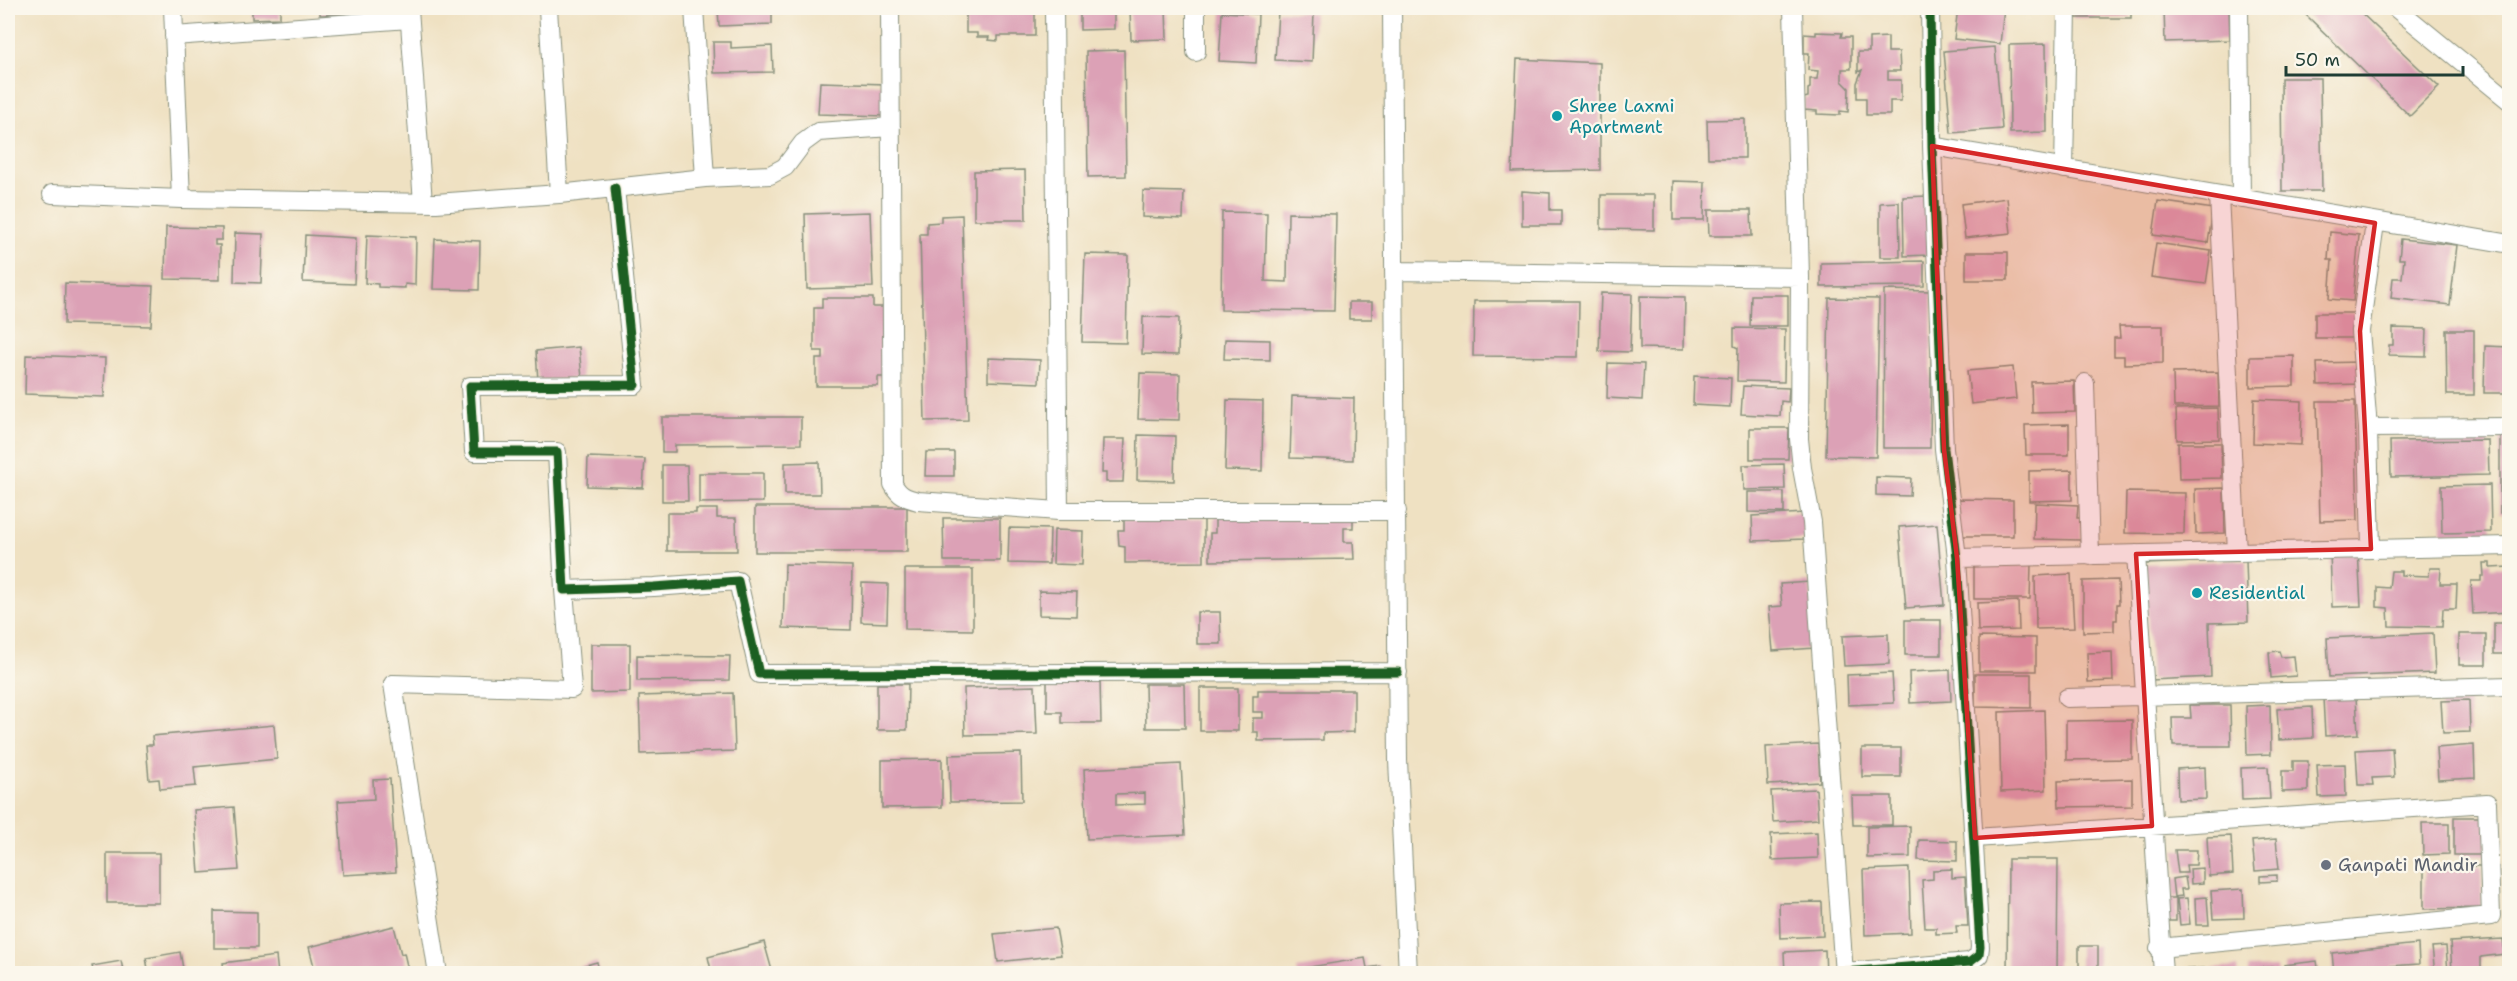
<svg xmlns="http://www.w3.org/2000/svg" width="2517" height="981" font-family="'Shantell Sans',sans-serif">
<rect width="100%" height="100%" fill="#fbf7ec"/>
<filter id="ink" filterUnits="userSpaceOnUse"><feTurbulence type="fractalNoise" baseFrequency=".0167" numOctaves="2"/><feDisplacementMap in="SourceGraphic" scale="12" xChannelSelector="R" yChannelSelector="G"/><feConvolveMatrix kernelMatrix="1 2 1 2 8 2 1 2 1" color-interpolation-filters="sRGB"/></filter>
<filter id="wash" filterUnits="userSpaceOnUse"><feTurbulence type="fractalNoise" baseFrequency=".008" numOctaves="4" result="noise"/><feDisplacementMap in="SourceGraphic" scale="24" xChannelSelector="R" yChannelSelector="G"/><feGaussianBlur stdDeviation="1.35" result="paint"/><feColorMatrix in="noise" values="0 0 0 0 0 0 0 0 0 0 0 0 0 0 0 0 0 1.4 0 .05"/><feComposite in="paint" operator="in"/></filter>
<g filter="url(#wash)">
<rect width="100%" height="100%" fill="#efe1c2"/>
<g id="blocks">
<path fill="#dca1b6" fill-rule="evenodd" d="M252,8H280V18L252,19Z
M320,8H350V14L320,15Z
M718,8H764V13H772V24L719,26Z
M966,8H1035V36H998V41L988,40L989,37H977V33H966Z
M1080,8H1114V29L1080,30Z
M1130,8H1166L1167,39L1131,40Z
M1958,8H2004L2000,44L1954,39Z
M2072,8H2131V18H2073Z
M2164,8H2229L2230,40L2165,42Z
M2308,8H2356L2439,87L2410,116L2303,12Z
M1278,11L1314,13L1312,62L1275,60Z
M1222,12L1258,14L1256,63L1219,61Z
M1816,32L1842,33L1841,37H1851V69H1842V81L1849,88L1848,112L1840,111V115L1817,114V111L1804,110V98L1808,97V89L1810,88V79H1817L1818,71L1808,70L1809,53H1804V34L1816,35Z
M1888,37V52H1899L1900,71H1888V80H1901V101H1890V115H1866V98H1857V83L1862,70L1858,72V52H1869V38Z
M713,42H731V48L772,46L773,72L714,73Z
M2046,44L2047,132L2010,133L2009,45Z
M1995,47L2002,129L1951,133L1944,51Z
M1124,50L1126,176L1088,177L1086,51Z
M1517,59L1600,63V170L1512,172Z
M2281,78H2320L2322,191H2282Z
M820,82L886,84L885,116L818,114Z
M1745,119V158H1708L1707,120Z
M1025,170L1026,220H974V171Z
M1673,181L1705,182L1704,220H1673Z
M1143,191L1184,192L1183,219L1142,217Z
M1522,191L1550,193V210H1561V225H1522Z
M1601,195H1654V230L1601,229Z
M1928,196L1929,255L1904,256L1903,197Z
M2007,198L2011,233L1965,238L1961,204Z
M2158,201L2213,209L2208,243L2153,235Z
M1899,202L1900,257H1880V203Z
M1708,210H1751L1752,236H1709Z
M870,212L873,287L807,289L805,214Z
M1222,212L1267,213L1265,281L1287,282L1288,213L1336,214L1334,311L1221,310Z
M962,215L968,420L925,421L920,234H927V223L941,222V216Z
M166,227L222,228V240H215V245H220V280L165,279Z
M2330,232L2359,235L2353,301L2329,299L2332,260H2328Z
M235,233L263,234L261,283L234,282Z
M305,235L356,238L354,284L303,282Z
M367,235L416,237L415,285L405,284V288L378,287V284L365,283Z
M435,239L480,241L479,290L433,289Z
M2401,239L2457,245L2450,305L2391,298L2393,278H2402L2404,259H2399Z
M2156,243L2211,251L2206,284L2151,277Z
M1966,252H2008V280H1966Z
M1085,254L1128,255L1126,343L1082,342Z
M1924,261V286L1821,287V263Z
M65,283L153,286L151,326L64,324Z
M1884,290L1932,291L1930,448H1883Z
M1601,293L1632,294L1630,352L1599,351Z
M1751,295H1788V326H1750Z
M1640,296L1685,297L1684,349L1640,348Z
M822,298H873V307H888V377H878V386H816V359H823V351H814V308H822Z
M1829,298L1879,299L1876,457L1826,456Z
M1474,301H1579L1578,357L1473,356Z
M1349,302H1372V319H1349Z
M2315,313H2355V338H2315Z
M1143,317L1179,318L1178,355L1142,354Z
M2119,326H2163V363L2124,364V356H2114V338H2120Z
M1734,328L1785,329L1784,382L1737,381L1738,348L1734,346Z
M2393,328L2427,329L2426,356L2389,355V345H2393Z
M2446,330H2474V395H2447Z
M1225,339L1270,340V360L1224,359Z
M2485,346L2510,347V393H2484Z
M579,347L582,378L538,381L536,351Z
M26,355L105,358L104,397L25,394Z
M2294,356V386L2250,387V357Z
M988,358L1040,360L1039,383L988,381Z
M2359,362L2362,384L2318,385L2317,363Z
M1608,363L1644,364L1642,400L1607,398Z
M2013,367L2016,399L1971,404L1967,371Z
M2218,372L2219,406L2174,407L2173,373Z
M1140,373L1180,374L1179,420L1138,419Z
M1694,376L1731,378L1730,407L1693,405Z
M2074,381L2075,412L2032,413L2031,382Z
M1743,386L1789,388L1788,402L1781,401L1780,416L1741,414Z
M1292,396L1354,398L1353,460L1290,458Z
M2254,399L2302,401L2301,445L2253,443Z
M1227,400L1263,401L1262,471L1225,470Z
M2317,401H2355L2358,520L2320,521Z
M2218,408L2219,439L2177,440L2176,409Z
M662,417H801V444L675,445V452H662Z
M2069,424V455H2026L2025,425Z
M1750,428H1789L1788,459H1750Z
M2500,429H2510V513H2500Z
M1138,435L1175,436L1174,481L1137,480Z
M1103,439H1125L1123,482H1106V473H1102Z
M2488,440L2489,475L2391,477L2390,441Z
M2178,443H2221L2222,478L2179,479Z
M926,452H954V476H925Z
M588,457L645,459L643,488L587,486Z
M819,462L820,494H785V463Z
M1784,464L1785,489L1744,490L1743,465Z
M662,465H687L688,501H662Z
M2072,470V500L2029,501V471Z
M699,473H763V502L699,503Z
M1876,477L1911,478L1910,496L1876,495Z
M2490,485L2491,532L2442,533L2441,486Z
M2224,488L2225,533L2196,534L2195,489Z
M1748,492H1784V513L1748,512Z
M2126,492L2185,493L2184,534L2125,533Z
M1958,499L2013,500V536H1957Z
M2035,503L2078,505L2077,518H2081V540L2034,539Z
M755,507H907V552H755Z
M696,509H717V518H736L737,551H667V513H696Z
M1804,513L1805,539L1753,541L1752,516Z
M1353,514V528H1344V542H1353L1354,559L1210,561V533H1215V516Z
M943,518H1000V561H944Z
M1204,518V562L1125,563V547L1119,546L1118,530H1124V519Z
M1937,524L1944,605L1906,608L1899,527Z
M1009,528L1050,529L1049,564L1008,563Z
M1054,530L1083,531L1082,565L1053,564Z
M2358,550L2361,606L2332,607L2330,551Z
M2246,560L2248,622L2209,623L2211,677L2151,680L2145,564Z
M2483,563H2490V568L2510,567V612L2473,614L2471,581H2481V576H2484Z
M785,564L852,566L851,630L783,628Z
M1974,565H2031L2030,599H1974Z
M2430,568H2441L2440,584H2457L2456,609H2443L2442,627L2389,626L2388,608L2377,607V587L2389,588L2391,571H2401V575L2429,576Z
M905,569H973V630L905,629Z
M2071,574L2074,628L2036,629L2035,576Z
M2118,580L2119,604H2117V620H2114V631L2083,632V581Z
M1810,582L1815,648L1773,651L1769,607L1782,606L1780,584Z
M862,583L888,584L887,623L861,622Z
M1039,591L1077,592L1076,616L1039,615Z
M2018,601L2019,630L1978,631L1977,603Z
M1197,612H1220L1221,644H1197Z
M1905,620H1941V655H1905Z
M2494,623H2510V654H2494Z
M2433,633L2435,673L2329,677L2327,638Z
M1888,634L1889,664L1844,666L1842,636Z
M2459,634H2486V665H2459Z
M1979,637L2036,638V671H1979Z
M591,644H630V692L591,693Z
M2279,651L2281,657L2294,656L2296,676L2271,678L2269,652Z
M2112,652L2113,681L2088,682L2087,653Z
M637,655L730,656L729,680L637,681Z
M1950,670L1951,701L1910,703L1909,672Z
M1892,673L1894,703L1848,705L1847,675Z
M1975,674H2031V708L1975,707Z
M1047,680H1100L1101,723H1062V712H1047Z
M877,684H908L907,730H877Z
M1145,684H1184L1185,728H1146Z
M1035,686L1037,734L965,735L964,688Z
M1200,688H1238V731H1200Z
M1258,690H1354V732L1323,733V740L1258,741V732H1253V718H1263V712H1253V696H1258Z
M733,693L735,751L641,754L639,696Z
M2356,696L2358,734L2325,736L2323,698Z
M2469,700L2470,732L2443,733L2441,701Z
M2190,705H2230L2231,746H2173L2172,718H2191Z
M2270,705L2271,754L2247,755L2246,706Z
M2312,707L2313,738L2279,740L2277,709Z
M2044,710L2046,790L2001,792L1999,712Z
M2132,720V759L2066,760V721Z
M274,725L277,759L194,767L196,786L160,789L159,779L149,780L146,745H153L152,736Z
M1818,744L1820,782L1768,785L1766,747Z
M2474,745L2475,778L2438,780L2436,748Z
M1862,748H1901V777H1862Z
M2392,748L2394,777L2372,778L2373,785H2358L2356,750Z
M1021,753L1022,801L950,802L949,755Z
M942,759V807L882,808V760Z
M2293,761H2308V791L2282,792V771H2293Z
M1181,764L1185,835L1087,839L1084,769ZM1145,793V804L1116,805V794Z
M2345,764L2346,796L2319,797L2317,765Z
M2205,767L2206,799L2178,800L2177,769Z
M2268,767L2270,799L2242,800L2241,768Z
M390,779L396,872L343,875L338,801L374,799L373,780Z
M2132,779V806L2059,807L2058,781Z
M1816,789L1818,819L1773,822L1771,791Z
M1852,796H1892V825H1853Z
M234,807L239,870L199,873L194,810Z
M2454,817H2487V855H2454Z
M2422,823H2449V854L2423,855Z
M1910,826V857L1867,858V827Z
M1817,832L1818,858L1772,860L1771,834Z
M2231,836L2233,874L2209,876L2207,837Z
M2276,839L2279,869L2255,871L2252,841Z
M1919,840L1957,841V861L1918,860Z
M2175,850H2197L2196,865H2186L2187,873H2178Z
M107,853H159V903H107Z
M2008,859H2058L2057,974H2007Z
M2424,866H2481L2482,908L2424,909Z
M1909,868L1911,933L1865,935L1863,870Z
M2203,868V883L2191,884L2190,869Z
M1952,869V878L1965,877L1968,926H1956L1957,933L1936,934V928H1925L1922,880L1933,879V870Z
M2277,875V881L2260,882V876Z
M2185,877L2187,889H2181L2182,896L2174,897L2172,879Z
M2243,889L2244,918L2213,919L2211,891Z
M2207,897L2209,925H2196L2195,898Z
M2165,898H2176V921H2166Z
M2187,898L2190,924L2180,925L2177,899Z
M1822,902L1823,936L1780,938L1779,903Z
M214,911L257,912V948H214Z
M394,926L401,954L404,953L409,974H316L309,947Z
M1056,928L1061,955L998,962L994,934Z
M2503,939L2505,954L2481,957V970H2452L2450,942Z
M764,942L773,974H712L708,957Z
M2418,944L2419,964L2391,966L2392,974H2334L2332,953Z
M2079,946H2098V974H2061V967H2079Z
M2446,946L2448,973L2435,974L2432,947Z
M1825,950L1826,974H1785L1784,952Z
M180,952L184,974H149L146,958Z
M276,956L278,974H224L223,963Z
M1365,958L1367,968L1380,966L1382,974H1298L1297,969Z
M121,961L124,974H94L92,966Z
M2317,961L2319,974H2286L2284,965Z
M597,962L600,974H556V973Z
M2238,967V974H2210V969Z
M2276,967L2277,974H2248V968Z
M2204,968L2205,974H2176V970Z"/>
</g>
</g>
<g filter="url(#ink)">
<use href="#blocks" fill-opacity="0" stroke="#878f7b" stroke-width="1.5"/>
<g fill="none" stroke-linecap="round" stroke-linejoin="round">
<defs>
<path id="street" d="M173,8L181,199
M548,8L559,194
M694,8L705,178
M890,8L893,484C899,496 906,498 918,501L1059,511H1397
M1054,8L1059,511
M1392,8L1398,760L1408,974
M1793,8L1800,277L1799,439L1802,468L1812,522L1844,974
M2239,8L2241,199
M2396,8L2510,101
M409,9L423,203
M174,36L409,19
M1196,52V8
M1932,146L2510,244
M2064,169L2067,8
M615,188L635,385L470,386L474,452H557L564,590L654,587L738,581L759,674L1398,672
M52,194L181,199L436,203L559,194L705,178L770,175L785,167L803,143L818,132L891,127
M2219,196L2237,552
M1394,271L1800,277
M2085,383L2090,556
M2368,428L2510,427
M2371,549L2368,428L2360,331L2375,223
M2136,554L2163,974
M1957,558L2510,546
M2067,698L2510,686
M1975,838L2487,803L2491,916L2159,948
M1844,972L1970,962L1979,955L1980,947L1957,558L1944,449L1932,146L1930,8
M438,974L393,684L572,689L564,590"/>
</defs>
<use href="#street" stroke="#878f7b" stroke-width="20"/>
<use href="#street" stroke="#fff" stroke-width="18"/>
<defs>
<path id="cycleway" d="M615,188L635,385L470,386L474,452H557L564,590L654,587L738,581L759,674L1398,672
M1844,972L1970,962L1979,955L1980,947L1957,558L1944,449L1932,146L1930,8"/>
</defs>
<use href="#cycleway" stroke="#fbf7ec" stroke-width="13"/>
<use href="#cycleway" stroke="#1b5e20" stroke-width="9"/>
</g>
</g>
<path fill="#d62828" fill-opacity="0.2" stroke="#d62828" stroke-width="4.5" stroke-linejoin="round" d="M1932,146L2375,223L2360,331L2371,549L2136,554L2152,826L1975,838L1957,558L1944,449Z"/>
<g fill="#0f9aa8" stroke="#fbf7ec" stroke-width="2">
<circle cx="1557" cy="116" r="6"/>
<circle cx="2197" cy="593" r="6"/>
</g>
<circle fill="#6b7280" stroke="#fbf7ec" stroke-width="2" cx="2326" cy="865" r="6"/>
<g text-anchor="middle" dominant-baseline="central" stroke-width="4.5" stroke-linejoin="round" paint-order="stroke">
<g font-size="18" fill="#0d838f" stroke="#fbf7ec" text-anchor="start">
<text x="1569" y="106">Shree Laxmi<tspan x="1569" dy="21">Apartment</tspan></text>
<text x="2209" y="593">Residential</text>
</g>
<g font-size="18" fill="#5b616d" stroke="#fbf7ec" text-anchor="start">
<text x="2338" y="865">Ganpati Mandir</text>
</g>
</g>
<rect width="2517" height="981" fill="none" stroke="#fbf7ec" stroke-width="30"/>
<path d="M2286 66v9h177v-9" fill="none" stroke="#1f3d34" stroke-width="3"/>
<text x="2295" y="66" font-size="18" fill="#1f3d34" stroke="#fbf7ec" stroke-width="4.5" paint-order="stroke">50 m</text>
</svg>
